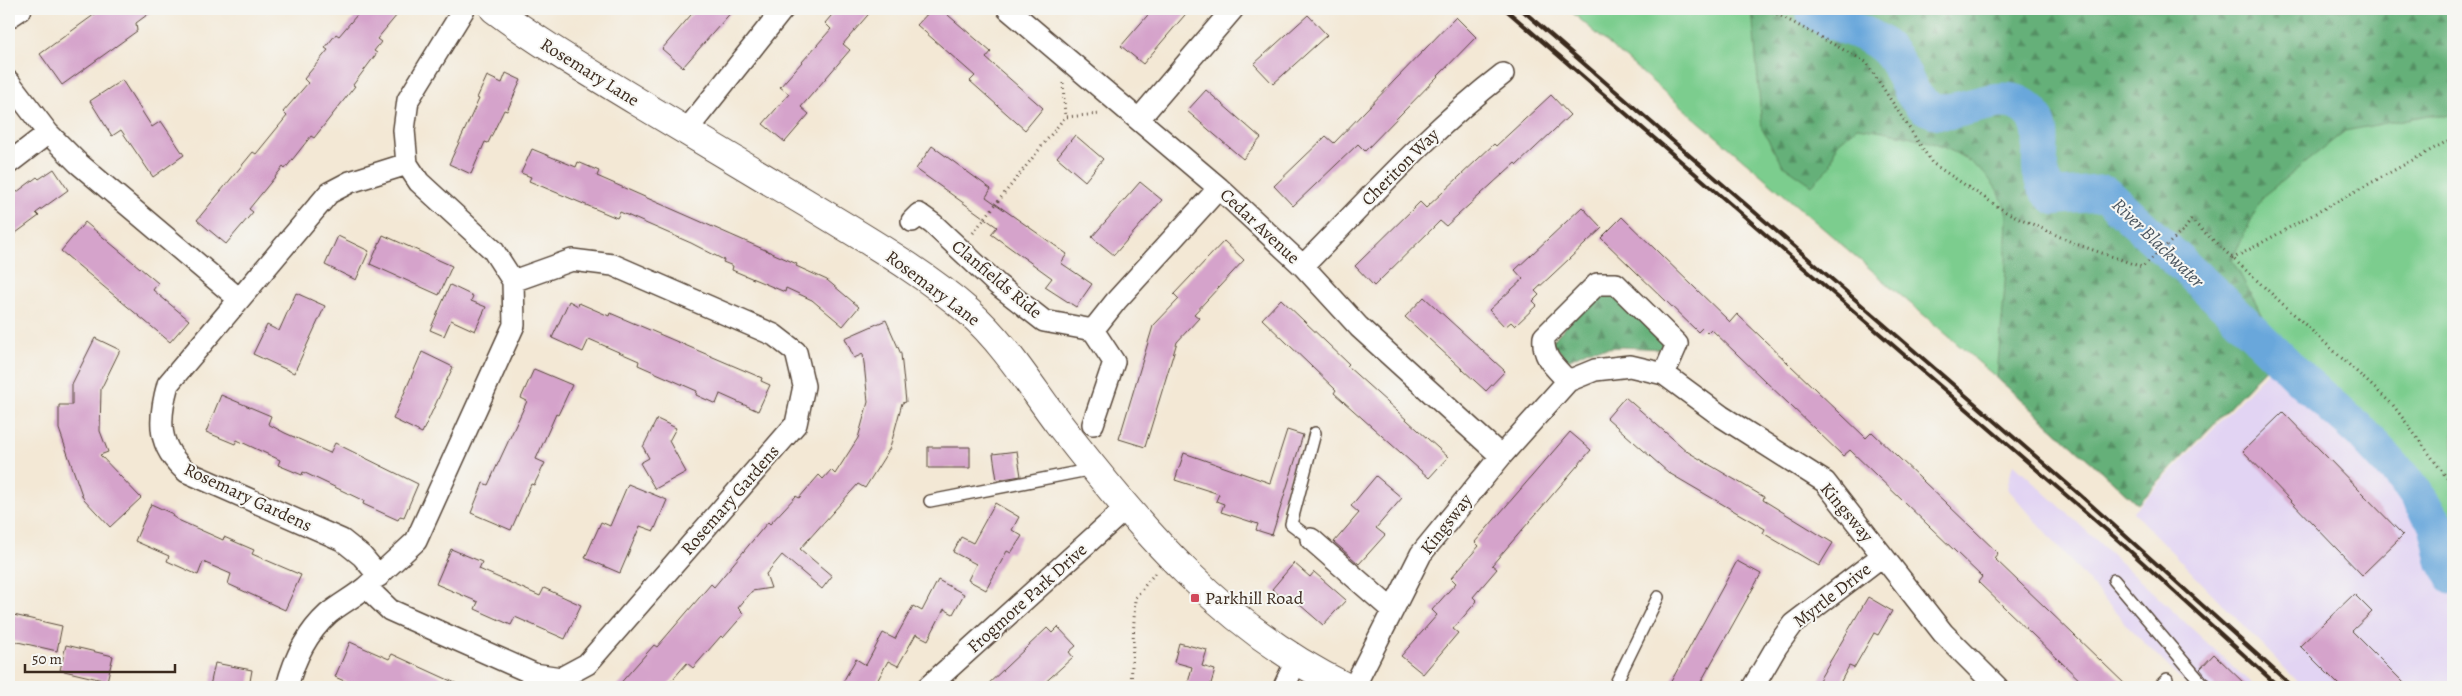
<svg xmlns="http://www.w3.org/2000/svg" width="2462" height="696" font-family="Alegreya,serif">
<defs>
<pattern id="forest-firs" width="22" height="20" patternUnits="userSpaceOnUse" patternTransform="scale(1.25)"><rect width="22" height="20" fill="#65b079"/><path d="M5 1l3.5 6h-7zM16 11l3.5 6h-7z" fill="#548f63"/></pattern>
</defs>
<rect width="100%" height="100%" fill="#f6f6f2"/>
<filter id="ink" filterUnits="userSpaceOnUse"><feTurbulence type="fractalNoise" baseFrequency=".02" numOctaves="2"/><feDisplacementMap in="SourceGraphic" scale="10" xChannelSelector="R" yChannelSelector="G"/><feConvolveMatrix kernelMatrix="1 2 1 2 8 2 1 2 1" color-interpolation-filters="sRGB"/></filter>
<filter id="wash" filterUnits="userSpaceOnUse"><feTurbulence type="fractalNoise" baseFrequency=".0096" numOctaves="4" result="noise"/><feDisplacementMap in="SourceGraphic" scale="20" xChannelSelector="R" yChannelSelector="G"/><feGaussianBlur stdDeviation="1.12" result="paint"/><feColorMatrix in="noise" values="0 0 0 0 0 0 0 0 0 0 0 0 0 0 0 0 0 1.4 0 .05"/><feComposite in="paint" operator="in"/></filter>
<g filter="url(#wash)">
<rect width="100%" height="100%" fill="#f3e8d5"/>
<path fill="#e2d4f3" d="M2275,364L2357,437L2404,487L2431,525L2440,564L2453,587V687H2303L2133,512Z
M2013,463L2255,687H2189L2129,628L2007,488Z"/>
<path fill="#7ccd8e" stroke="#5c7c56" d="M1568,9H2453V541L2448,518L2414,473L2373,426L2307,368L2287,346L2138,504L1997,378Z"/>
<path fill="url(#forest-firs)" stroke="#506d4c" d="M1752,9H2453V115H2428L2345,131L2263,196L2232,259L2263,317L2287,346L2138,504L1997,378C2000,332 2007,287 2006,241C2006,232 2008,220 2006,211C1988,148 1913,135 1857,127L1836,145L1830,167L1812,185L1783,165L1762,129Z
M1612,291L1663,339L1662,349L1622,347L1590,349L1568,360L1551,342L1595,295Z"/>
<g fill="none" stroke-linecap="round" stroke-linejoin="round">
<path stroke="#69a7db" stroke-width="36" d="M1812,9C1836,30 1871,27 1893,56C1905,72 1911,104 1933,110C1963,118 2002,85 2029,110C2056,135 2023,172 2055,197L2105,193L2225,304L2302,380L2361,432L2409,484L2436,523L2445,562L2453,576"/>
</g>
<g id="blocks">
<path fill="#d5a3cb" d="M102,9H155L136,23L137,31L62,85L40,54Z
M362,9H402L377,39L381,42L374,51L377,53L353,85L355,86L314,138L311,136L285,169L283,167L249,209L253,212L226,244L197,220L253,152L256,154L287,116L283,112L308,83L304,79L328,50L325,48L336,34L339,36Z
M696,9H734L683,67L662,49Z
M837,9H873L843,44L850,50L801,107L809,114L785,142L763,124L789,94L780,87L831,29L825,23Z
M932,9H941L991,52L986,58L1043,108L1025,130L970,81L975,76L917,25Z
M1153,9H1190L1143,64L1121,46Z
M1308,15L1327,35L1273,84L1254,64Z
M1456,17L1476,37L1365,151L1358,144L1293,206L1274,186L1326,136L1334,143Z
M506,73L521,80L507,111L504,110L488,143L485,142L471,174L449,164L479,99L477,98L487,76L502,83Z
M122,80L152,127L161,121L184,155L153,177L121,130L112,136L90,101Z
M1206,90L1261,138L1243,159L1187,111Z
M1551,95L1570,115L1517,165L1515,163L1446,226L1440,221L1374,286L1355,266L1420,202L1426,208L1494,144L1496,146Z
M1075,135L1103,159L1085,181L1057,157Z
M932,146L991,189L986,197L1067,254L1061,263L1092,284L1076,307L1045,287L1052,278L991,234L997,227L916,169Z
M532,149L576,167L578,162L599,171L597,176L797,264L796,266L827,280L859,307L843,326L812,300L786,288L785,292L732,270L733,266L723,262L724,260L691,243L620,212L617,218L529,181L531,177L521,173Z
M54,169L68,190L36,213L39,216L9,238V198L37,177L39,179Z
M1140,182L1162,200L1114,255L1092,237Z
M1582,207L1602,228L1535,291L1539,295L1533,301L1537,305L1515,326L1511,322L1505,327L1489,310L1523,279L1515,270Z
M1622,217L1730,322L1737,314L1866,438L1872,432L1998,553L1994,558L2128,687H2087L1978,582L1982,577L1850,450L1843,456L1711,329L1707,333L1702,328L1698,332L1601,238Z
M85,222L158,283L153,290L189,320L170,342L61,251Z
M383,235L452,266L439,295L370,264Z
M338,236L369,251L356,280L325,265Z
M1224,241L1244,260L1194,314L1199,318L1177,342L1145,447L1119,439L1153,326L1179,299L1174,294Z
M450,285L473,296L471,301L486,307L475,331L451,320L444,336L430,330Z
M296,293L325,306L294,373L253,354L267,325L279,331Z
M1424,297L1505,371L1486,391L1405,317Z
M1281,299L1349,364L1347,366L1448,457L1429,478L1334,393L1336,390L1262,319Z
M569,301L578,306L579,303L609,316L610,313L762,378L761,381L770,385L758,411L720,394L716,404L696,395L697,391L638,365L639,361L589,339L583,352L552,338Z
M886,320L901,354L906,402L902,403L890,448L865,488L858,484L800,549L832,576L822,589L782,555L766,574L771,588L752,591L738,608L744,614L723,638L721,636L693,668L687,663L666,687H617L654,645L657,647L711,584L714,587L768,522L770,524L796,496L799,498L819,475L823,479L831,470L835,474L858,438L868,402L863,354L854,358L845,338Z
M95,338L120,350L101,389L100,431L108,452L100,455L141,498L110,527L83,498L59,429V405H72V384Z
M422,352L453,367L422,433L393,419Z
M534,369L572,385L558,415L556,414L536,459L545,463L534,485L531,484L511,530L471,513L483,483L488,485L527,401L521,398Z
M221,395L271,416L268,424L285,433L330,453L335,443L418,484L404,517L400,516L398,520L363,504L364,501L303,472L302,475L278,465L280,460L237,440L235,444L206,432Z
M1625,397L1688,452L1764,497L1763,500L1833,543L1819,566L1763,533L1765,529L1669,473L1607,418Z
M2283,412L2403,535L2362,575L2243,451Z
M657,419L676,428L669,441L686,472L655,489L640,463L649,458L643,447Z
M1287,430L1303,435L1272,535L1256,530L1258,524L1221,512L1224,504L1216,501L1219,494L1175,480L1184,453L1270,483Z
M1570,432L1591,450L1492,565L1497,569L1473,597L1477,601L1453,629L1458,633L1423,674L1401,656L1437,615L1432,610L1456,583L1451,578L1479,546L1475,542Z
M928,447H970V468H928Z
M1017,451L1021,476L997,480L993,454Z
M1376,476L1402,498L1376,528L1385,535L1359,564L1334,542L1359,513L1351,506Z
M628,484L667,500L654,531L640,526L620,573L585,558L601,522L610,526Z
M995,503L1019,517L1012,530L1022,536L1011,553L1007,551L986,590L968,580L976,564L953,552L961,537L973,543Z
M151,504L173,514L172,516L178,520L223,540L224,537L254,550L252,554L301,575L285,610L228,584L231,574L203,562L198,575L167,561L169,556L135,541Z
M451,549L482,562L479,569L540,596L544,588L581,605L565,639L515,617L511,625L475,609L478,602L436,584Z
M1737,561L1761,574L1698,687H1668Z
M1294,563L1310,577L1314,572L1346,600L1323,625L1292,598L1288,602L1272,589Z
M938,580L964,594L953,614L944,609L928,640L916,634L898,666L888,661L874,687H840L856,659L866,665L883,633L895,639L913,606L922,611Z
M2354,594L2372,612L2352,631L2408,687H2341L2300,646Z
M1868,597L1892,611L1878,635L1874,633L1854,668L1849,666L1838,687H1815Z
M9,614L62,626L57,651L9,640Z
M1058,627L1076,646L1069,652L1073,657L1040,687H985L1047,628L1052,633Z
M350,642L389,659L392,654L464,687H358L335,677Z
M1179,643L1207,650L1202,666L1215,670L1210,687H1187L1192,667L1174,662Z
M66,645L113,656L107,681L60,670Z
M2214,654L2248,687H2216L2209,680L2200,669Z
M215,663L252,670L249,687L210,686Z"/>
</g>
</g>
<g filter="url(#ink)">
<use href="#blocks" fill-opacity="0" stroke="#574639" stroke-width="1"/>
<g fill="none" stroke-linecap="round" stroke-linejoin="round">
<defs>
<path id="service" d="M930,501L1093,469
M1311,539L1291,524L1315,433
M2114,580L2205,687
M1614,687L1658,597
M2159,687L2167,679"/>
<path id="minor" d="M464,9L408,100L404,130L407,164L419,182L493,250L513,281L514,325L416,541L366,587L390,610L534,674L561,678L587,664L796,424L804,386L796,352L774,335L613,265L572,260L513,281
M1008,9L1219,188L1303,266L1359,327L1501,456
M9,17L21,9
M9,82L48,133L78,163L239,299
M1139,119L1233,9
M686,131L783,9
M9,163L48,133
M912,221L919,214L933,224L998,285L1044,321L1093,330L1116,301L1219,188
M1303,266C1368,200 1429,131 1503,74
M1093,330L1114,362L1093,424
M1568,381C1555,367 1542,358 1544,337L1597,284H1616L1677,344L1664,374
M1311,539L1392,610
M379,576L362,556L342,540L187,472C157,447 158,420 168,384L329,193L350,182L407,164
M287,687C294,660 307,633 328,614C340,604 354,597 366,587
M928,687L1125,509
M1284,687L1296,661
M1354,687L1421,554L1501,456L1568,381L1595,370L1630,366L1664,374L1721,416L1825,482L1943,633L1997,687
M1753,687L1777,646L1793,624L1882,556"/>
<path id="tertiary" d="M494,9C539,43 589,72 638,102C698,138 758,174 818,210C870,242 923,272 969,312C1005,344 1031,387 1059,424C1139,528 1226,630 1346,687"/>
</defs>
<use href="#service" stroke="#574639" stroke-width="14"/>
<use href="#minor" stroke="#574639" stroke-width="24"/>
<use href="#tertiary" stroke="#574639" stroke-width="30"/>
<path stroke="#574639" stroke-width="3" stroke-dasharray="1 4" stroke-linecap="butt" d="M1768,9L1866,62L1932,163L2006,212L2076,244L2142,267L2184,230L2191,220L2393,405L2453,486
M1063,83L1065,117
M973,233L1065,117L1100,114
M2232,259L2453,138
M1131,687L1135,598L1155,573"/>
<use href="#service" stroke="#fff" stroke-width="11"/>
<use href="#minor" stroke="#fff" stroke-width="21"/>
<use href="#tertiary" stroke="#fff" stroke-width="28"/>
<path stroke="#3b2a1e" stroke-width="4" d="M1505,9L2119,541L2279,687
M1521,9L2079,494L2293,687"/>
</g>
</g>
<rect fill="#d1495b" stroke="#f6f6f2" stroke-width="2" x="1190" y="593" width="10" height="10" rx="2.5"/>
<g text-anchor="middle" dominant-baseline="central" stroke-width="4" stroke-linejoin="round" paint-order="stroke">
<g font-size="18" fill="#3b2a1e" stroke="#f6f6f2">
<text transform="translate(590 72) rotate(32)">Rosemary Lane</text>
<text transform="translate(1400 167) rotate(-45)">Cheriton Way</text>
<text transform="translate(1260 226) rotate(43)">Cedar Avenue</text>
<text transform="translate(997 279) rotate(40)">Clanfields Ride</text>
<text transform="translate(933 288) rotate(37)">Rosemary Lane</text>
<text transform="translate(248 497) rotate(25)">Rosemary Gardens</text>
<text transform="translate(730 500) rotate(-49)">Rosemary Gardens</text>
<text transform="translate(1847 512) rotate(50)">Kingsway</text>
<text transform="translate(1446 524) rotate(-52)">Kingsway</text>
<text transform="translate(1832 595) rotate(-38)">Myrtle Drive</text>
<text transform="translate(1027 598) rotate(-42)">Frogmore Park Drive</text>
</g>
<g font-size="18" fill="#3b2a1e" stroke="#f6f6f2" text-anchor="start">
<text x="1205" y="598">Parkhill Road</text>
</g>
<g font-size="19" font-style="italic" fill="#4b5660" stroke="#f6f6f2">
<text transform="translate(2158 243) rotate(44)">River Blackwater</text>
</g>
</g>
<rect width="2462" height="696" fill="none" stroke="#f6f6f2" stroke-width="30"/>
<path d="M25 664v8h150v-8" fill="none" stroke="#3b2a1e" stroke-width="2.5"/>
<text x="32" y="664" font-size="15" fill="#3b2a1e" stroke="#f6f6f2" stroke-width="4" paint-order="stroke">50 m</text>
</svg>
